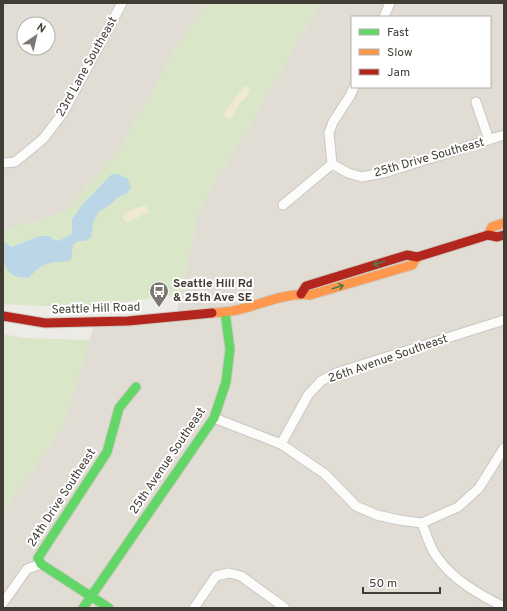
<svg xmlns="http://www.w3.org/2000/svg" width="507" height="611" font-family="Overpass,sans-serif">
<rect width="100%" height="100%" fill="#edebe6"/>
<path fill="#e1dcd4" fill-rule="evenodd" d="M3,3H209L178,44L121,148L64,212L3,231ZM24,24H48V48H24Z
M320,3H504V608H3V513L63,427L95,322L176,317L199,209L262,104ZM352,17H490V87H352Z"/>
<path fill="#dae6c8" d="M209,3H320L262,104L199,209L181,294L81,308L3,304V231L64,212L121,148L178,44Z
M3,334L24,338L90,340L63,427L3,513Z"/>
<path fill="#f0e9d2" d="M245,86L250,88L249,94L241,102L230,119H227L224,115C225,112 243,87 245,86Z
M145,206L149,210L148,212L146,215L142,214L137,219H132L127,223L122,218L124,214C130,211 139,206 145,206Z"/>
<path fill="#bad6e7" d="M112,174H118L128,179L131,188L126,194L118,197L110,205L98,212L93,223L91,237L85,241H78L73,245L71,260C62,263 56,261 49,263C41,265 34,272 28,278C2,277 3,262 3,241L12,247L40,236H50L52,239L59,241L72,234V219L83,204Z"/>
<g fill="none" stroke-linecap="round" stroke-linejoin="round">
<defs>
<path id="street" d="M384,17L390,3
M476,102L489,140
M3,163L15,162L43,139L63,113L122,3
M332,164L348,173L362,177L387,172L504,135
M332,164L329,133L333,122L350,96L354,87
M283,205L332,164
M214,418L281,444L325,474L356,506L377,515L399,520L422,523
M281,444L308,395L321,381L336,373L504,320
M422,523C426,534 430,548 437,557C453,580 480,595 504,607
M422,523L458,507L479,488L504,448
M3,603L27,569L41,564
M194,608L216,576L229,573L241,576L285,608"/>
<path id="fast" d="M83,608L214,418L226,382L230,349L225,312
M109,608L41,564L38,558L107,452L119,408L136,387"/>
<path id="slow" d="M488,235L492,227L504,223
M212,313C220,312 229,312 237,310C261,305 285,292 310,295L412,265L417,257"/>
<path id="jam" d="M301,294L306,286L407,255L417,257L488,235L497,237L504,235
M3,316L45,323L128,321L212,313"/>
</defs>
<use href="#street" stroke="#c9c7c2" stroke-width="11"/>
<use href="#fast" stroke="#cecac0" stroke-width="11"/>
<use href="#slow" stroke="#cecac0" stroke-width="11"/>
<use href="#jam" stroke="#cecac0" stroke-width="11"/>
<use href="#street" stroke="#fcfcfb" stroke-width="9"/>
<use href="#fast" stroke="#63d668" stroke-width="9"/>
<use href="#slow" stroke="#ff974d" stroke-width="9"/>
<use href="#jam" stroke="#b3261e" stroke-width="9"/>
</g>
<defs><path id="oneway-shaft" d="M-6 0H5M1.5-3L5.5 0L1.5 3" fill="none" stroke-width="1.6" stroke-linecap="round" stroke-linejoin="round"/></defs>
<g stroke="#4f7a49">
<use href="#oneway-shaft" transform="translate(379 263) rotate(163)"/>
<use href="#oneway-shaft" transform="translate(338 287) rotate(-17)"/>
</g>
<defs>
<symbol id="bus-pin" viewBox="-11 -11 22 30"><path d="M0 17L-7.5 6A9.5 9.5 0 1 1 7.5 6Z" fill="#7d7972" stroke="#fff"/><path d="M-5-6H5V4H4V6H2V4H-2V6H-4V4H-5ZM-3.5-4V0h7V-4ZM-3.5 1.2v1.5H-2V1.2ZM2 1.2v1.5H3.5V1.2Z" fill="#fff"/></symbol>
</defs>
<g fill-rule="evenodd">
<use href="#bus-pin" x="148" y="280" width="22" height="30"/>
</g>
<g text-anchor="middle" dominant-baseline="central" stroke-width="4" stroke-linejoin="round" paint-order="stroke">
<g font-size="12" fill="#413c34" stroke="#fff">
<text transform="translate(87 67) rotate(-61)">23rd Lane Southeast</text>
<text transform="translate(429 158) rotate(-16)">25th Drive Southeast</text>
<text transform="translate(96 309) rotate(-2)">Seattle Hill Road</text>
<text transform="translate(388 359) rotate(-19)">26th Avenue Southeast</text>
<text transform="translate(168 461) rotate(-56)">25th Avenue Southeast</text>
<text transform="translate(62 498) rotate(-57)">24th Drive Southeast</text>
</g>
<g font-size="12" font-weight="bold" fill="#413c34" stroke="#fff" text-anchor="start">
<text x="173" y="284">Seattle Hill Rd<tspan x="173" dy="14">&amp; 25th Ave SE</tspan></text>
</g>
</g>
<rect width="507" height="611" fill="none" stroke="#413c34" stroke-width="8"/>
<rect x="351" y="16" width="140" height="72" fill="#ffffff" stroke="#b3b1ae"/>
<rect x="359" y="29" width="20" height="6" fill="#63d668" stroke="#b3b1ae"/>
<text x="387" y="36" font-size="12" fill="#413c34">Fast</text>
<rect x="359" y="49" width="20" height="6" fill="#ff974d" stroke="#b3b1ae"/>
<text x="387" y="56" font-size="12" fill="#413c34">Slow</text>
<rect x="359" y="69" width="20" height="6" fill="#b3261e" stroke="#b3b1ae"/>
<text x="387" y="76" font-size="12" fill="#413c34">Jam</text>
<g transform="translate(36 36) rotate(34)"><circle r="19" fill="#ffffff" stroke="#b3b1ae"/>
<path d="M0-3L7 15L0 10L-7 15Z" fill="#7d7972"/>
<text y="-6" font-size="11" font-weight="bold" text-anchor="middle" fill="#413c34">N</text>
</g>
<path d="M363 587v6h77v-6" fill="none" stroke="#413c34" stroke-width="2"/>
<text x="369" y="587" font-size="12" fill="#413c34" stroke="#ffffff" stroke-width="3" paint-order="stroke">50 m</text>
</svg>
